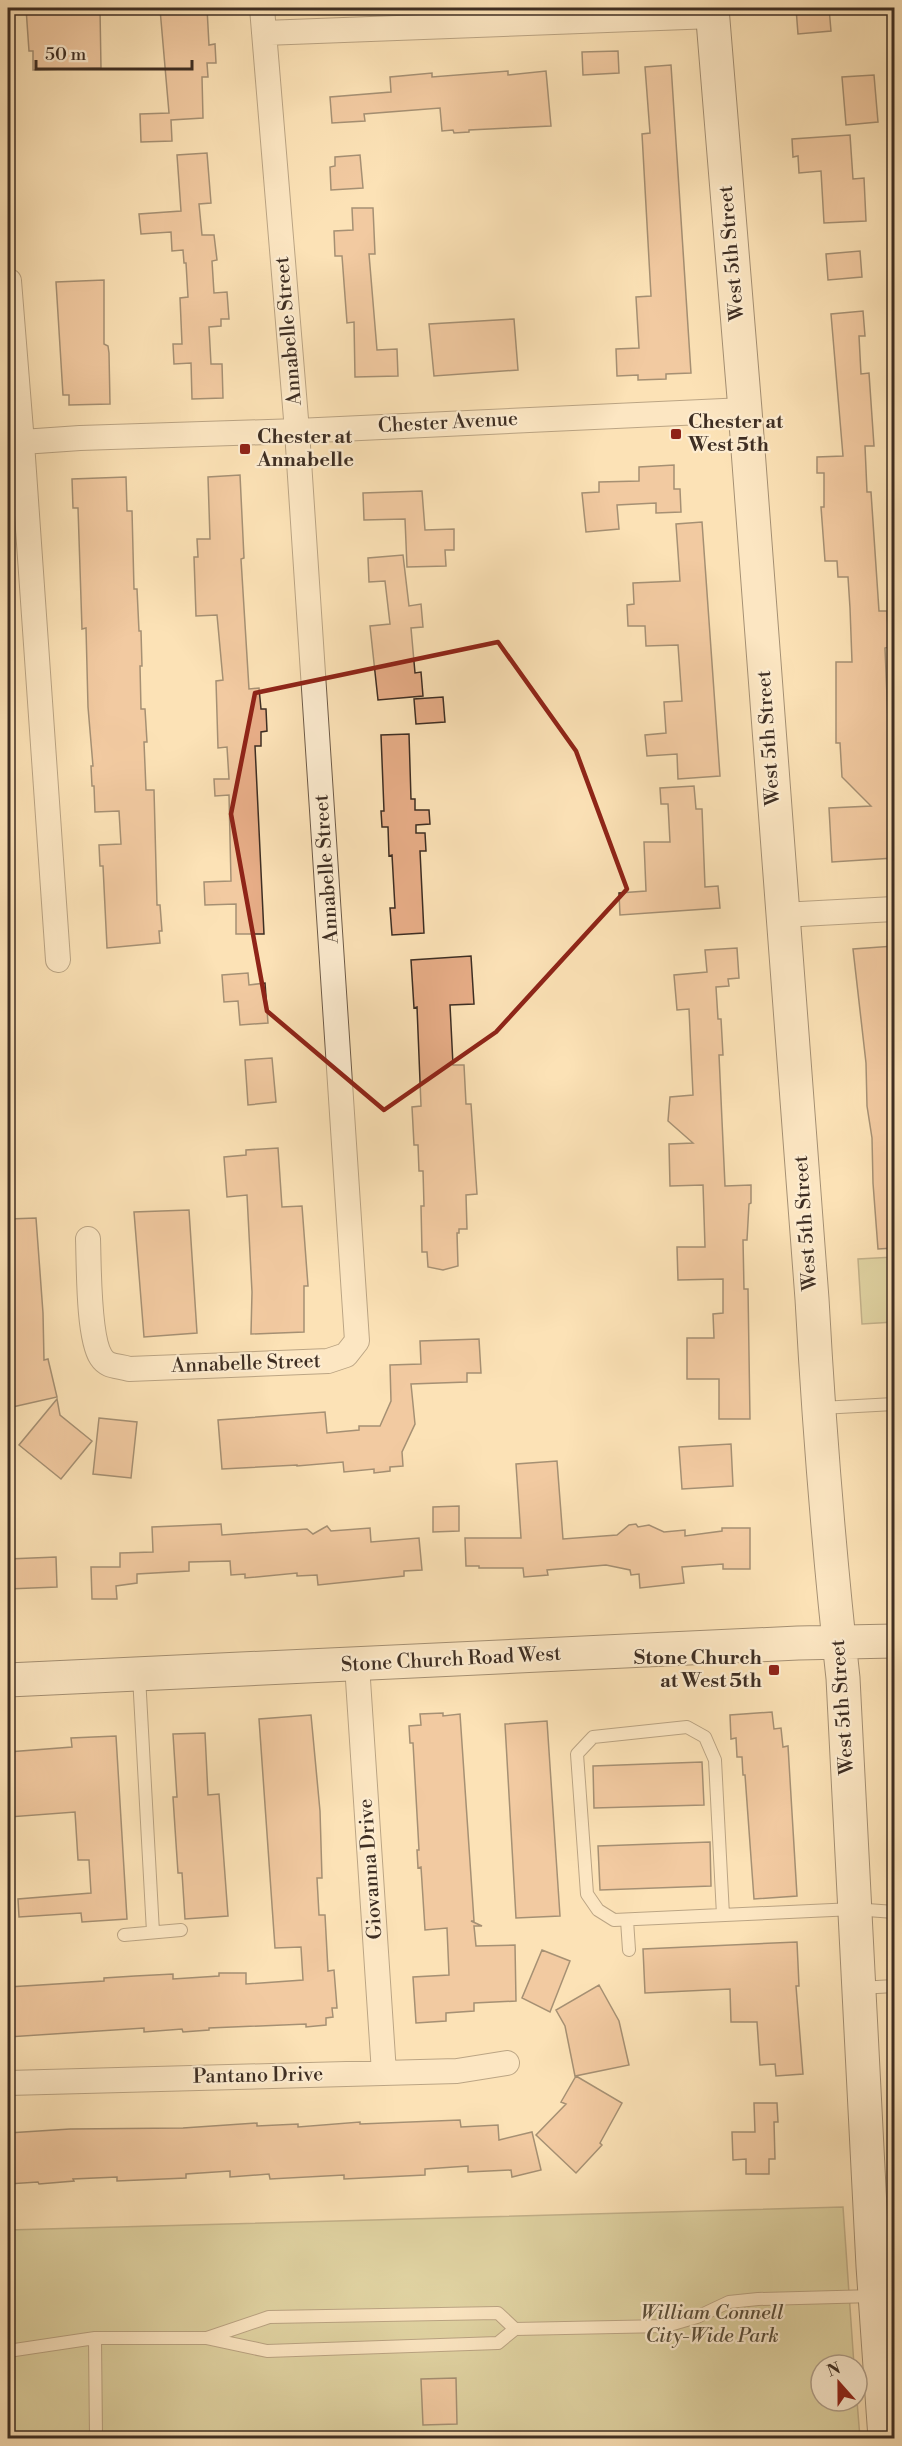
<svg xmlns="http://www.w3.org/2000/svg" width="902" height="2446" font-family="'Libre Bodoni',serif">
<rect width="100%" height="100%" fill="#fce2b7"/>
<filter id="stains"><feTurbulence type="fractalNoise" baseFrequency=".00333" numOctaves="4"/><feColorMatrix values="0 0 0 0 .2 0 0 0 0 .09 0 0 0 0 .02 0 0 0 .5 -.17"/></filter>
<radialGradient id="worn" r=".72"><stop offset=".6" stop-color="#630" stop-opacity="0"/><stop offset="1" stop-color="#630" stop-opacity=".3"/></radialGradient>
<path fill="#c1c38d" stroke="#807858" stroke-width="1.5" d="M894,1257V1322L862,1324L858,1259Z
M843,2207L854,2365H821V2401H857L860,2438H8V2230Z"/>
<path fill="#e7ad87" stroke="#3e2e23" stroke-width="1.5" d="M26,8L100,10L101,68L33,70V51H29Z
M207,8L209,45L215,44L216,63H207L208,77H202L203,118L171,120L172,141L141,142L140,114L169,113L160,9Z
M796,8H829L831,31L798,34Z
M618,51L619,73L583,75L582,52Z
M671,65L691,373L666,374V379L638,380V375L617,376L616,349L639,348L636,297L651,296L642,134L650,133L645,67Z
M508,71V75L546,71L551,126L469,130V132L454,133L453,130L442,131L440,108L364,114L365,121L332,123L330,97L391,92L390,77L432,73V77Z
M874,75L878,122L846,125L842,77Z
M850,135L853,179L864,178L866,221L824,223L821,171L799,173L798,156L793,157L792,139Z
M207,153L211,203L199,204L202,235H214L217,260L212,261L214,293L227,292L229,319H221V326L209,327L211,364H222L223,398L192,399L191,363L174,364L173,344H182L180,298L188,297L186,263H184L183,250L172,251L171,232L141,234L139,214L181,211L177,155Z
M360,155L363,188L331,190L330,167L335,166V157Z
M352,208H373L375,254H369L377,350L397,349L398,376L355,377L354,322L347,323L342,256H335L334,231L353,230Z
M860,251L862,277L828,280L826,254Z
M104,280V344L108,346L109,353L110,404L69,405V395H63L56,282Z
M863,311L865,336H859L861,374L869,373L874,446H865L867,492H871L879,611H887L889,647L885,648L889,745H894V858L832,862L829,808L871,806L842,777L840,743H836V662H852L850,608L848,577H838L837,561H825L821,507H824V473H817V457L843,456L831,314Z
M514,319L518,370L434,376L429,324Z
M674,465V489H680L681,512L656,513V503L617,505L619,529L586,532L582,493L599,492V482L639,481V467Z
M240,475L244,558L241,559L249,689L259,688L261,709H266L267,731L261,732V746H255L264,934H236V904L205,905L204,882L231,881L229,795L215,796L214,779H229L227,747L218,748L216,681L223,680L217,615L196,616L194,557H198L197,539H210L208,477Z
M126,477L127,511H132L134,589H137L139,631H141L142,666H140L141,709H145L147,742H144L146,790H154L157,905H160L162,931H159L160,943L107,948L103,866H100L99,845L121,844L119,811L95,812L94,786H92L91,766H93L88,707L86,628L82,629L78,508H73L72,479Z
M422,491L425,530L454,529V550H445L446,566L407,567L405,519L364,520L363,493Z
M702,522L720,776L678,779L677,754L647,756L645,735L666,733L664,702L682,701L678,645L646,646L645,626H628L627,605L634,604L633,583L680,581L676,524Z
M403,555L409,606L421,604L423,627L411,628L415,673L421,672L423,696L378,700L370,626L390,624L385,581L369,582L368,558Z
M443,697L445,722L416,724L414,699Z
M409,734L411,799H415V810H429L430,824L416,825V833H425L426,851H420L424,933L392,935L390,908H395L392,855L389,856L388,827H382L381,811H384L381,735Z
M694,786L696,809H702L705,887L718,886L720,908L620,915L619,893L646,891L644,842H670L668,804H661L660,788Z
M894,946V1248L878,1249L873,1183L872,1138L867,1106L866,1063L853,949Z
M737,948L739,978L728,979L729,986L716,987L718,1019H721L723,1055H719L725,1186L751,1185V1203L749,1204L747,1240H743L744,1289H748L750,1419H719V1379H687V1338H714L713,1314L723,1313V1279L678,1280L677,1247H705L703,1185L670,1186L669,1144L693,1143L668,1121L670,1097L693,1095L689,1009L677,1010L674,975L707,972L705,950Z
M471,956L474,1004L450,1005L453,1065H464L466,1104H471L477,1194L466,1195L467,1229H459V1233H457L458,1266L443,1270L428,1267L427,1252H422L421,1206H424L423,1171H419L418,1145H414L412,1107L421,1106L417,1007L414,1008L411,960Z
M248,973L249,985L265,983L268,1023L240,1025L238,1001L224,1002L222,975Z
M272,1058L276,1102L248,1105L245,1060Z
M278,1148L282,1207L302,1206L308,1286H304V1332L251,1334L252,1292L247,1195L227,1197L224,1157L246,1155V1150Z
M189,1210L197,1333L144,1337L134,1212Z
M36,1218L43,1313L44,1360L48,1359L57,1397L8,1408V1219Z
M479,1339L481,1373H467V1382L411,1384L415,1424L402,1452L403,1466L390,1467V1471L374,1473V1469L344,1472L343,1462L297,1466V1465L222,1469L218,1420L325,1412L327,1433L359,1430V1426H380L391,1401L390,1365L421,1364L420,1341Z
M57,1399L60,1415L92,1441L61,1479L19,1445Z
M99,1418L137,1422L131,1478L93,1474Z
M731,1444L733,1486L682,1489L679,1447Z
M557,1461L563,1539L617,1535L629,1525L636,1524L638,1527L649,1525L664,1532L685,1530V1536L722,1531V1528H750V1569H723V1564L682,1567L684,1583L640,1588L639,1574L631,1575L630,1570L606,1565L547,1570L548,1575L524,1577L523,1568H479V1566H466L465,1538H521L516,1464Z
M459,1506V1531L433,1532V1507Z
M221,1524L222,1535L307,1529L313,1534L327,1526L331,1531L370,1528L371,1542L419,1538L422,1570L404,1571V1576L318,1585L317,1575L297,1576V1573L245,1578V1574L231,1575L230,1561L189,1562V1571L137,1574V1583L116,1586L117,1599H92L91,1567H120V1553L153,1552L152,1527Z
M56,1557L57,1587L8,1589V1559Z
M772,1712L774,1729L781,1728L783,1747L788,1746L797,1896L754,1899L745,1775H743L742,1757H737L736,1738L731,1739L730,1715Z
M443,1713V1716L460,1714L474,1921H471L482,1926H474L476,1946L515,1945L516,2001L474,2003V2011L446,2013V2021L416,2023L413,1977L449,1975L447,1928L425,1930L421,1867L418,1868L417,1850H419L413,1743H410L409,1726L421,1725L420,1714Z
M311,1715L320,1811L322,1878H317L319,1915H325L328,1971L334,1970L337,2008H332L333,2017L326,2018V2025L306,2027V2024L209,2028V2030L183,2032L182,2029L144,2032V2028L8,2037V1987L104,1981V1978L135,1976L173,1974V1979L219,1976V1973H246V1984L303,1980L301,1947L275,1948L259,1719Z
M547,1721L560,1916L516,1918L505,1724Z
M205,1733L208,1795L219,1794L228,1916L185,1919L182,1873H178L175,1828L173,1797H177L173,1734Z
M116,1736L127,1919L82,1922L81,1913L19,1917L18,1899L91,1893L89,1860H78L75,1812L9,1817L8,1752L72,1747L71,1738Z
M702,1762L704,1805L594,1808L593,1766Z
M710,1842L711,1886L600,1890L598,1846Z
M797,1942L799,1986H796L803,2074L776,2076L775,2064L760,2065L757,2022H731L730,1989L645,1993L643,1949Z
M542,1950L570,1961L550,2012L522,1998Z
M599,1985L619,2021L629,2065L575,2076L565,2026L556,2010Z
M576,2076L622,2103L600,2143L602,2145L576,2173L536,2135L566,2104L561,2102Z
M754,2103H777L778,2122H774L775,2159H769V2174H746V2159L733,2160L732,2132H755Z
M460,2120L461,2127L498,2125L499,2140L532,2132L541,2170L512,2177L511,2170L468,2172V2166L425,2169V2175L344,2179V2175L270,2179L269,2174L230,2177V2171L186,2174V2178L117,2181V2177L73,2179L74,2181L39,2184L38,2182L8,2184V2133L70,2129L183,2128L257,2123V2126L298,2124V2127L360,2122V2124Z
M456,2378L457,2424L423,2425L421,2379Z"/>
<g fill="none" stroke-linecap="round" stroke-linejoin="round">
<defs>
<path id="lane" d="M821,1408L894,1404
M139,1676L153,1932
M723,1915L715,1760L705,1737L687,1727L593,1737L577,1754L587,1894L598,1910L614,1920L854,1909L894,1912
M627,1920L629,1950
M124,1935L181,1930
M860,1988L894,1986
M95,2338L96,2438
M207,2338L269,2317L498,2313L515,2329
M8,2351L95,2338H206L267,2351L498,2343L515,2329L666,2326L697,2317L729,2302L758,2299L874,2296"/>
<path id="street" d="M264,33L713,16
M9,281L22,443L58,960
M8,443L80,438L297,431L745,410
M782,915L894,909
M88,1239C89,1265 88,1337 101,1357C108,1368 118,1365 129,1369L328,1361L346,1355L357,1341L297,431L262,8
M357,1665L384,2073
M8,2083L457,2071L507,2063"/>
<path id="secondary" d="M712,8L745,410L812,1299C819,1426 829,1552 843,1678L873,2266L885,2438
M8,1680L798,1643L894,1641"/>
</defs>
<use href="#lane" stroke="#6e5b48" stroke-width="14"/>
<use href="#street" stroke="#6e5b48" stroke-width="26"/>
<use href="#secondary" stroke="#3e2e23" stroke-width="35"/>
<use href="#lane" stroke="#fdecd0" stroke-width="12"/>
<use href="#street" stroke="#fdecd0" stroke-width="24"/>
<use href="#secondary" stroke="#fdecd0" stroke-width="33"/>
</g>
<path d="M0 0H902V2446H0ZM498,642L576,751L627,889L496,1032L384,1110L267,1011L231,814L255,693Z" fill="#fce2b7" fill-opacity=".55" fill-rule="evenodd"/>
<path fill="none" stroke="#8f2418" stroke-width="4.5" stroke-linejoin="round" d="M498,642L576,751L627,889L496,1032L384,1110L267,1011L231,814L255,693Z"/>
<g fill="#8f2418" stroke="#fdecd0" stroke-width="2">
<rect x="670" y="428" width="12" height="12" rx="3"/>
<rect x="239" y="443" width="12" height="12" rx="3"/>
<rect x="768" y="1664" width="12" height="12" rx="3"/>
</g>
<g text-anchor="middle" dominant-baseline="central" stroke-width="4.5" stroke-linejoin="round" paint-order="stroke">
<g font-size="20" fill="#3e2e23" stroke="#fdecd0">
<text transform="translate(732 253) rotate(-95)">West 5th Street</text>
<text transform="translate(289 331) rotate(-95)">Annabelle Street</text>
<text transform="translate(448 423) rotate(-3)">Chester Avenue</text>
<text transform="translate(769 738) rotate(-94)">West 5th Street</text>
<text transform="translate(327 869) rotate(-94)">Annabelle Street</text>
<text transform="translate(806 1223) rotate(-94)">West 5th Street</text>
<text transform="translate(246 1364) rotate(-2)">Annabelle Street</text>
<text transform="translate(451 1660) rotate(-3)">Stone Church Road West</text>
<text transform="translate(843 1707) rotate(-94)">West 5th Street</text>
<text transform="translate(371 1869) rotate(-94)">Giovanna Drive</text>
<text transform="translate(258 2076) rotate(-1)">Pantano Drive</text>
</g>
<g font-size="20" font-weight="bold" fill="#3e2e23" stroke="#fdecd0" text-anchor="start">
<text x="688" y="422">Chester at<tspan x="688" dy="23">West 5th</tspan></text>
<text x="257" y="437">Chester at<tspan x="257" dy="23">Annabelle</tspan></text>
<text x="762" y="1658" text-anchor="end">Stone Church<tspan x="762" dy="23">at West 5th</tspan></text>
</g>
<g font-size="20" font-style="italic" fill="#584c38" stroke="#fdecd0">
<text x="712" y="2313">William Connell<tspan x="712" dy="23">City-Wide Park</tspan></text>
</g>
</g>
<rect width="902" height="2446" fill="none" stroke="#fce2b7" stroke-width="30"/>
<rect x="9" y="9" width="884" height="2428" fill="none" stroke="#3e2e23" stroke-width="3"/>
<rect x="15" y="15" width="872" height="2416" fill="none" stroke="#3e2e23" stroke-width="1.5"/>
<g transform="translate(839 2383) rotate(339)"><circle r="28" fill="#fdecd0" stroke="#b1a08b" stroke-width="1.5"/>
<path d="M0-4.5L10 22L0 15L-10 22Z" fill="#8f2418"/>
<text y="-9" font-size="16" font-weight="bold" text-anchor="middle" fill="#3e2e23">N</text>
</g>
<path d="M36 60v9h156v-9" fill="none" stroke="#3e2e23" stroke-width="3"/>
<text x="45" y="60" font-size="18" fill="#3e2e23" stroke="#fdecd0" stroke-width="4.5" paint-order="stroke">50 m</text>
<rect width="100%" height="100%" filter="url(#stains)"/>
<rect width="100%" height="100%" fill="url(#worn)"/>
</svg>
